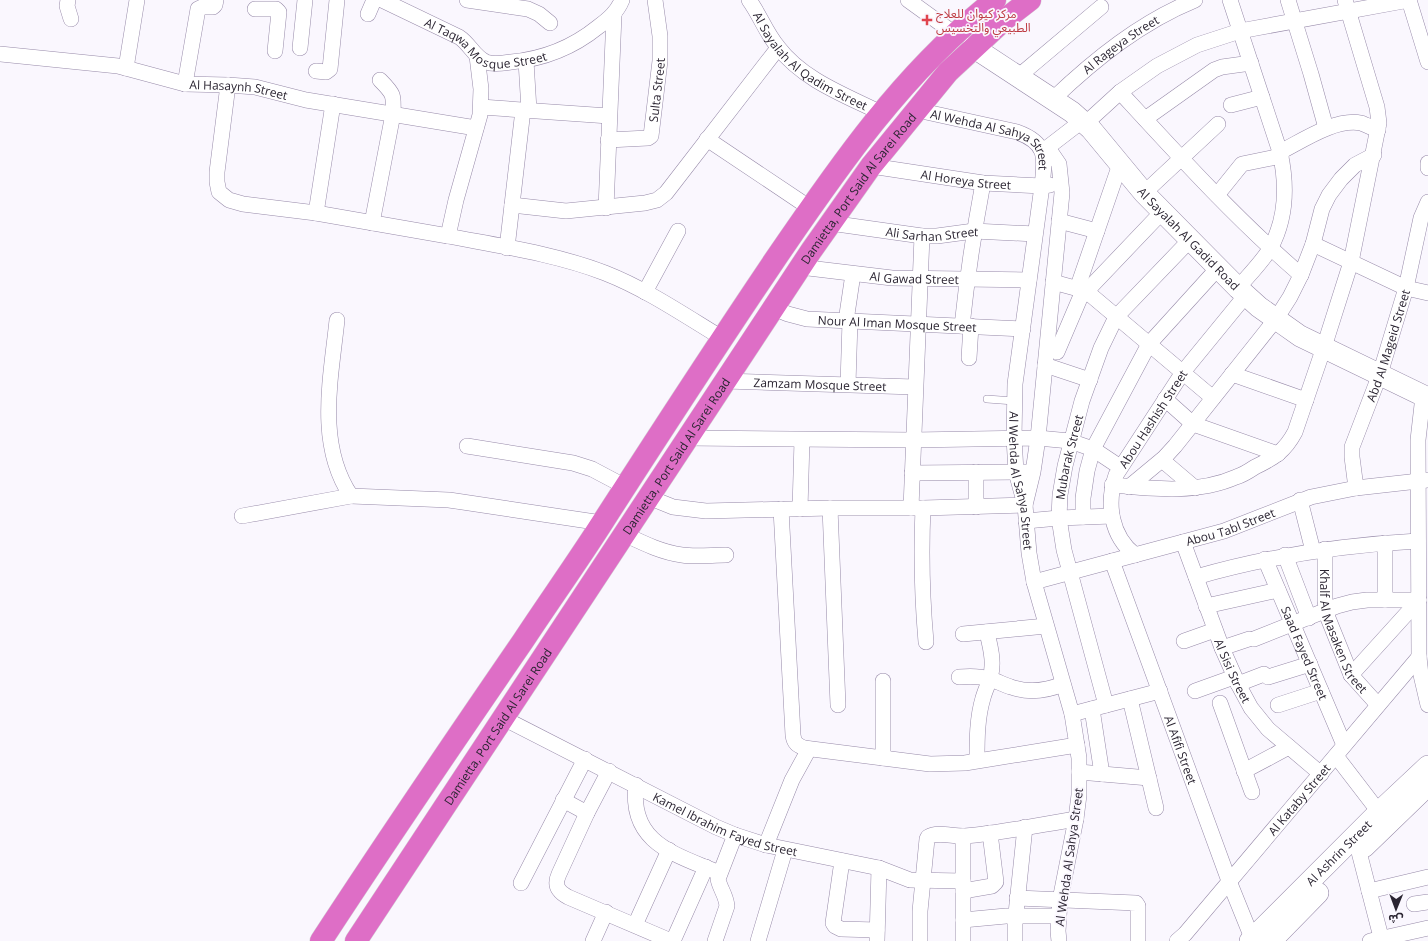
<svg xmlns="http://www.w3.org/2000/svg" width="1428" height="941" font-family="'Open Sans','Noto Sans Arabic',sans-serif">
<rect width="100%" height="100%" fill="#faf7fe"/>
<g fill="none" stroke-linecap="round" stroke-linejoin="round">
<defs>
<path id="lane" d="M987,399L1014,401"/>
<g id="street">
<path d="M68,0L67,6L71,19"/>
<path id="s1" d="M382,0L459,37C470,44 474,57 486,62C494,65 503,63 511,62C544,59 572,48 598,27C609,19 617,12 622,0"/>
<path d="M467,0L528,9L539,14L550,23"/>
<path id="s2" d="M749,0C760,15 766,33 778,47C803,80 845,95 881,113"/>
<path d="M908,0L955,34"/>
<path d="M1230,0L1280,152C1287,184 1287,217 1271,247C1264,260 1247,277 1238,288"/>
<path d="M1288,0L1311,74L1326,128"/>
<path d="M1409,0L1428,62"/>
<path d="M255,9H276L279,12L275,51"/>
<path d="M368,14L374,0"/>
<path d="M300,48L305,0"/>
<path id="s3" d="M0,54L118,66L185,84L228,85L255,87L306,100L476,128"/>
<path d="M477,56L481,89L480,115L456,200L448,236C500,246 556,254 605,273C646,289 684,315 722,338"/>
<path d="M526,61L529,110"/>
<path d="M126,68L137,0"/>
<path d="M316,71L326,72L330,69L337,0"/>
<path d="M1019,76L1101,7"/>
<path d="M185,84L198,9L202,7H213L215,5L216,0"/>
<path d="M228,85L217,172V182L219,192L229,200L243,204L316,213L448,236"/>
<path d="M1120,92C1178,155 1236,219 1301,275"/>
<path id="s4" d="M1053,99C1095,59 1141,22 1195,0"/>
<path d="M1231,105L1262,97"/>
<path d="M481,107L609,116"/>
<path id="s5" d="M917,110L1017,132C1048,143 1045,158 1042,186L1015,384L1014,438L1016,472L1025,505L1029,553L1034,582L1072,714L1079,758V795L1076,819L1060,900L1058,931L1059,941"/>
<path d="M1145,119L1214,70L1222,67L1251,63"/>
<path d="M1085,124L1120,92L1157,66L1197,45L1240,31L1409,0"/>
<path d="M707,139L810,208"/>
<path id="s6" d="M608,140L648,138L651,136L660,61V36L655,0"/>
<path d="M1043,151L1082,121"/>
<path d="M1280,152C1302,141 1335,118 1361,123C1366,125 1373,128 1378,130"/>
<path d="M1428,163V168"/>
<path id="s7" d="M871,166L983,183L1042,186L1050,185"/>
<path d="M1144,193L1218,124"/>
<path d="M1217,195L1242,164L1281,156"/>
<path d="M512,205L566,211L645,203L657,200L666,193L778,48"/>
<path d="M606,208L614,15"/>
<path d="M316,213L333,104"/>
<path d="M1059,221L1097,231"/>
<path d="M372,223L393,114C394,95 394,94 380,80"/>
<path id="s8" d="M830,223L922,236H937L974,231L1035,234"/>
<path d="M1313,244L1406,288L1428,293"/>
<path d="M507,248L523,110"/>
<path id="s9" d="M800,267L892,278L1029,280"/>
<path d="M1053,282L1086,291L1213,398"/>
<path d="M1077,289L1120,164"/>
<path d="M645,292L678,231"/>
<path id="s10" d="M773,308L788,314L807,319L1023,329"/>
<path d="M337,320C331,378 316,444 351,496L449,500L602,523"/>
<path d="M846,321L853,274"/>
<path d="M962,326C967,278 974,231 983,183"/>
<path d="M1057,352L1080,298L1162,212"/>
<path d="M969,358L971,326"/>
<path d="M1045,365L1090,380"/>
<path d="M1232,374L1306,400"/>
<path id="s11" d="M725,381L915,387"/>
<path d="M848,384L850,321"/>
<path d="M1423,396L1418,440L1419,657L1421,675L1428,705"/>
<path d="M1165,399L1193,424L1278,454"/>
<path d="M687,438L913,440L1038,438L1070,441L1093,449L1120,467"/>
<path d="M467,446L573,463L592,469L626,487"/>
<path d="M1162,460L1195,488"/>
<path d="M976,472V507"/>
<path d="M912,473L1026,472"/>
<path d="M1112,485C1153,489 1198,494 1236,477C1243,475 1249,471 1255,467C1274,458 1285,451 1295,432L1324,347L1351,262L1379,123L1377,107L1345,0"/>
<path d="M1129,487L1164,458L1175,446L1276,319L1290,297L1301,275L1313,244L1322,209L1329,195L1341,179L1355,165L1374,155"/>
<path id="s12" d="M1356,488L1352,457V447L1380,374L1406,288L1421,218L1428,202"/>
<path d="M648,497L673,507L706,511L830,508H923L1025,505L1033,472L1038,438L1062,193L1059,164L1048,148"/>
<path d="M1300,500L1313,551"/>
<path d="M830,508L838,705"/>
<path d="M911,508L922,236"/>
<path d="M923,508C921,553 922,597 926,642"/>
<path d="M781,509L793,735C794,743 797,745 804,748L930,764L965,763L1077,745"/>
<path d="M800,509L802,440"/>
<path d="M242,516L351,496"/>
<path d="M1083,517V498L1087,471L1093,449L1149,344L1218,268"/>
<path d="M1026,521L1059,518L1112,516"/>
<path d="M624,534C643,543 661,552 682,555C696,557 712,555 726,555"/>
<path id="s13" d="M1183,542L1222,648L1238,684L1251,708L1268,729L1321,774"/>
<path d="M1385,543V600"/>
<path id="s14" d="M1325,549V601L1328,618L1351,675L1378,705"/>
<path id="s15" d="M1135,555C1111,536 1106,504 1116,475L1183,372L1246,295"/>
<path d="M1285,555L1309,618"/>
<path id="s16" d="M1265,559L1344,745"/>
<path id="s17" d="M1112,561L1229,881L1252,938"/>
<path d="M1196,577C1269,556 1342,545 1418,541"/>
<path id="s18" d="M1034,582L1224,531L1311,497L1356,488L1428,480"/>
<path d="M1206,606L1278,590"/>
<path d="M963,634L1046,626"/>
<path d="M1254,639L1337,606L1352,602L1367,600H1419"/>
<path d="M1184,641L1215,630"/>
<path d="M1222,648L1249,639"/>
<path d="M1351,675L1419,600"/>
<path d="M959,677C969,676 980,676 990,679C997,681 1004,685 1011,687C1028,693 1046,691 1063,684"/>
<path d="M1268,677L1310,664"/>
<path d="M1238,684L1264,674"/>
<path d="M1195,691L1234,677"/>
<path d="M1130,699L1156,808"/>
<path d="M1220,703L1252,792"/>
<path id="s19" d="M1106,705L1064,550L1059,518L1060,495L1065,466L1082,401L1101,348L1116,317L1190,240"/>
<path d="M1278,705L1321,691"/>
<path d="M1092,709L1102,774"/>
<path d="M1072,714L1160,691"/>
<path id="s20" d="M503,718L716,827L735,835L766,845L879,868L910,880L963,881"/>
<path d="M1336,756L1379,812"/>
<path d="M883,758V681"/>
<path d="M977,760C977,740 977,718 983,698C986,687 992,678 992,666C993,654 989,643 987,632"/>
<path d="M609,771L587,813L559,874C554,885 557,891 568,897L671,941"/>
<path d="M1244,771L1289,747"/>
<path d="M1079,772L1149,778"/>
<path d="M636,785C629,844 676,854 719,873"/>
<path d="M563,800L587,813"/>
<path d="M766,845L792,780L809,749"/>
<path d="M1359,852L1382,941"/>
<path d="M842,861L833,923L835,926L841,929L877,930"/>
<path d="M521,883L585,759"/>
<path d="M963,891L992,886L996,882L990,833"/>
<path d="M1369,891L1428,877"/>
<path d="M1017,898L1136,903L1138,906V941"/>
<path d="M1414,904L1428,902"/>
<path d="M963,920L1006,916H1059"/>
<path d="M635,925L669,850"/>
<path d="M593,941L606,912"/>
<path d="M673,941L706,867"/>
<path d="M715,941L727,906C726,895 720,889 718,879L735,835"/>
<path d="M758,941L785,850"/>
<path d="M877,941L879,868"/>
<path d="M920,941V911L927,839L928,837C938,831 954,837 965,836C1002,833 1039,825 1076,819"/>
<path d="M963,941V836"/>
<path d="M1015,941V923L1025,827"/>
<path id="s21" d="M1177,941L1185,934L1419,657"/>
<path d="M1370,941L1428,928"/>
</g>
<g id="secondary">
<path id="s22" d="M973,47L1072,112L1091,129L1144,193L1238,288L1259,307L1300,336L1428,398"/>
<path d="M1364,847L1424,789"/>
<path id="s23" d="M1250,941L1379,812L1428,766"/>
<path d="M1271,941L1318,893"/>
</g>
<g id="highway">
<path d="M321,941C387,840 455,740 523,641C550,600 578,561 604,520C660,433 716,347 774,261C838,167 904,71 995,0"/>
<path id="s24" d="M356,941L811,251L871,166L948,72L1004,20L1030,0"/>
</g>
</defs>
<use href="#lane" stroke="#978aa9" stroke-width="8"/>
<use href="#street" stroke="#978aa9" stroke-width="16"/>
<use href="#secondary" stroke="#978aa9" stroke-width="22"/>
<use href="#highway" stroke="#d5d3d6" stroke-width="23"/>
<use href="#lane" stroke="#fff" stroke-width="7"/>
<use href="#street" stroke="#fff" stroke-width="15"/>
<use href="#secondary" stroke="#fff" stroke-width="21"/>
<use href="#highway" stroke="#de6ec6" stroke-width="22"/>
</g>
<path fill="#e0444e" stroke="#faf7fe" stroke-width="1.5" d="M925 14h4v4h4v4h-4v4h-4v-4h-4v-4h4z"/>
<g text-anchor="middle" dominant-baseline="central" stroke-width="3.5" stroke-linejoin="round" paint-order="stroke">
<g font-size="12" fill="#be3a42" stroke="#faf7fe" text-anchor="start">
<text x="936" y="13">مركز كيوان للعلاج<tspan x="936" dy="14">الطبيعي والتخسيس</tspan></text>
</g>
<g font-size="12" fill="#2b2532" stroke="#faf7fe">
<text stroke="none"><textPath href="#s1" startOffset="116">Al Taqwa Mosque Street</textPath></text>
<text stroke="none"><textPath href="#s4" startOffset="87">Al Rageya Street</textPath></text>
<text stroke="none"><textPath href="#s2" startOffset="89">Al Sayalah Al Qadim Street</textPath></text>
<text stroke="none"><textPath href="#s3" startOffset="242">Al Hasaynh Street</textPath></text>
<text stroke="none"><textPath href="#s6" startOffset="90">Sulta Street</textPath></text>
<text stroke="none"><textPath href="#s5" startOffset="84">Al Wehda Al Sahya Street</textPath></text>
<text stroke="none"><textPath href="#s7" startOffset="96">Al Horeya Street</textPath></text>
<text stroke="none"><textPath href="#s24" startOffset="905">Damietta, Port Said Al Sarei Road</textPath></text>
<text stroke="none"><textPath href="#s8" startOffset="103">Ali Sarhan Street</textPath></text>
<text stroke="none"><textPath href="#s22" startOffset="291">Al Sayalah Al Gadid Road</textPath></text>
<text stroke="none"><textPath href="#s9" startOffset="115">Al Gawad Street</textPath></text>
<text stroke="none"><textPath href="#s10" startOffset="126">Nour Al Iman Mosque Street</textPath></text>
<text stroke="none"><textPath href="#s12" startOffset="149">Abd Al Mageid Street</textPath></text>
<text stroke="none"><textPath href="#s11" startOffset="95">Zamzam Mosque Street</textPath></text>
<text stroke="none"><textPath href="#s15" startOffset="155">Abou Hashish Street</textPath></text>
<text stroke="none"><textPath href="#s24" startOffset="581">Damietta, Port Said Al Sarei Road</textPath></text>
<text stroke="none"><textPath href="#s19" startOffset="255">Mubarak Street</textPath></text>
<text stroke="none"><textPath href="#s5" startOffset="467">Al Wehda Al Sahya Street</textPath></text>
<text stroke="none"><textPath href="#s18" startOffset="204">Abou Tabl Street</textPath></text>
<text stroke="none"><textPath href="#s14" startOffset="86">Khalf Al Masaken Street</textPath></text>
<text stroke="none"><textPath href="#s16" startOffset="102">Saad Fayed Street</textPath></text>
<text stroke="none"><textPath href="#s13" startOffset="138">Al Sisi Street</textPath></text>
<text stroke="none"><textPath href="#s24" startOffset="257">Damietta, Port Said Al Sarei Road</textPath></text>
<text stroke="none"><textPath href="#s17" startOffset="201">Al Afifi Street</textPath></text>
<text stroke="none"><textPath href="#s21" startOffset="187">Al Kataby Street</textPath></text>
<text stroke="none"><textPath href="#s20" startOffset="247">Kamel Ibrahim Fayed Street</textPath></text>
<text stroke="none"><textPath href="#s23" startOffset="125">Al Ashrin Street</textPath></text>
<text transform="translate(1069 857) rotate(-82)">Al Wehda Al Sahya Street</text>
</g>
</g>
<g transform="translate(1396 909) rotate(181)" stroke="#faf7fe" stroke-width="3" paint-order="stroke">
<path d="M0-3L7 15L0 10L-7 15Z" fill="#2b2532"/>
<text y="-6" font-size="11" font-weight="bold" text-anchor="middle" fill="#2b2532">ش</text>
</g>
</svg>
